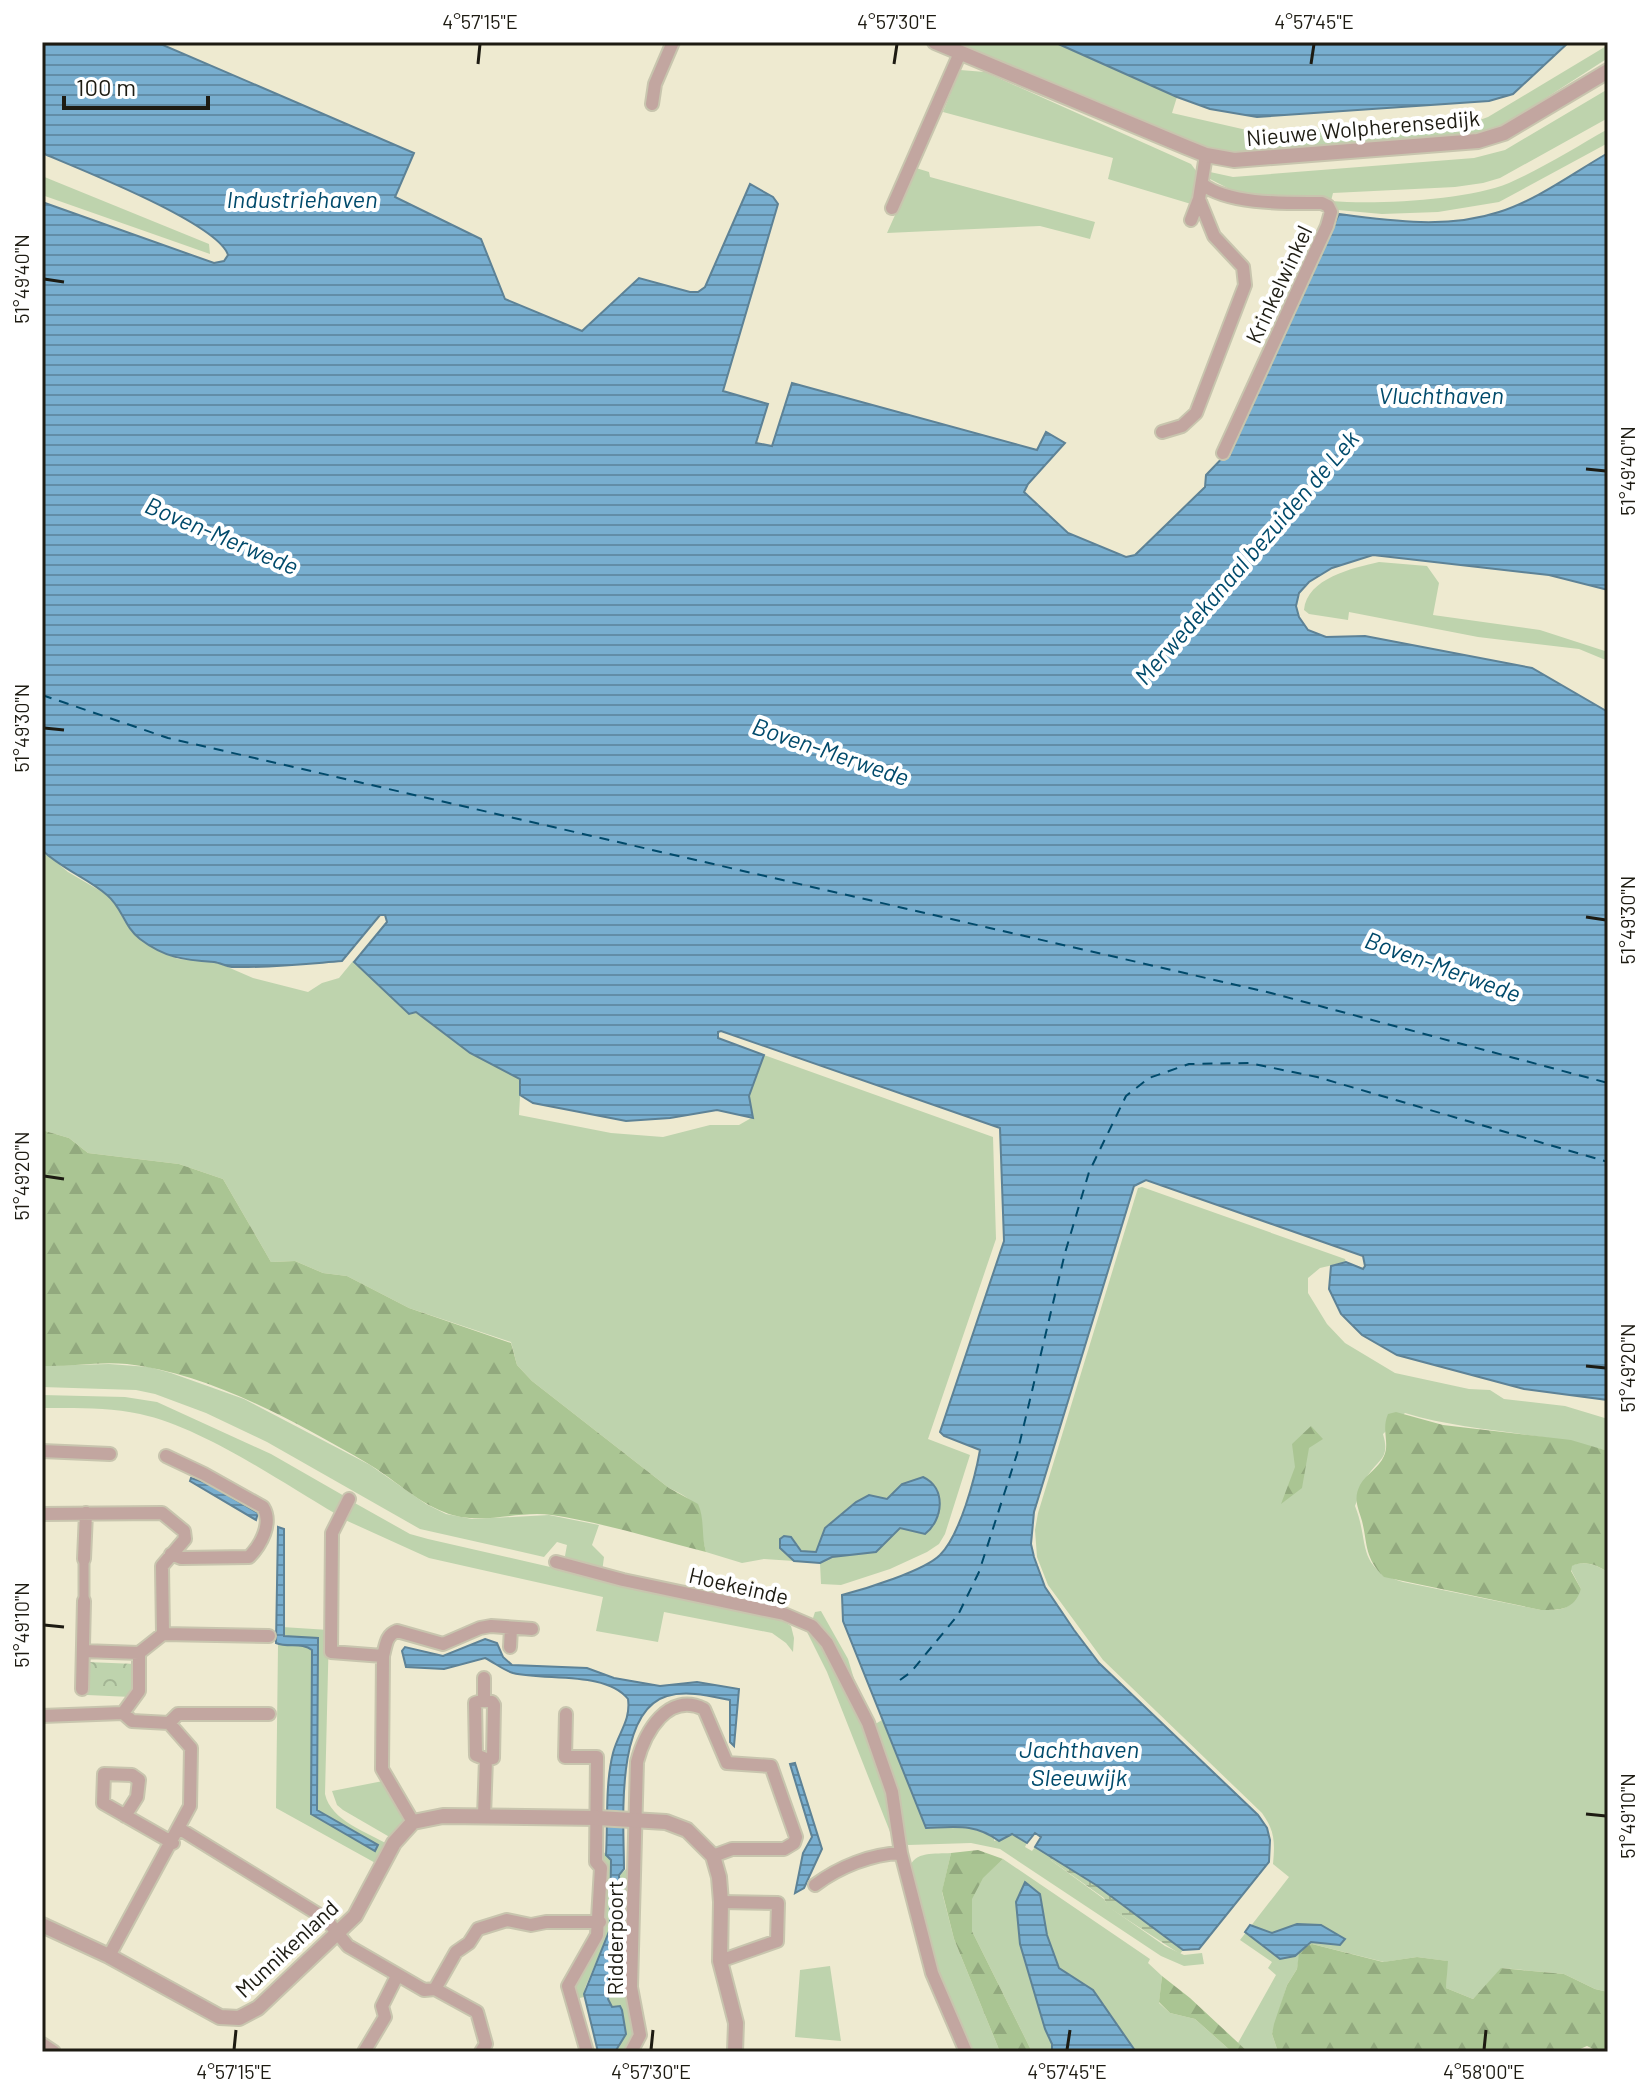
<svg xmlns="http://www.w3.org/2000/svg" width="1650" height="2094" font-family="Barlow,sans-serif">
<defs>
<pattern id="forest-firs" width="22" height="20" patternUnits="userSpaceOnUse" patternTransform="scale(2)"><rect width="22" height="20" fill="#aac593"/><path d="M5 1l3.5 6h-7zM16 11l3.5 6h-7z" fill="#92a97e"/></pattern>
<pattern id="wetland-marsh" width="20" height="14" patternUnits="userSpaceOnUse" patternTransform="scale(2)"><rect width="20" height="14" fill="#bed3ad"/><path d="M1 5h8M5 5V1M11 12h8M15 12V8" fill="none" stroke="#a3b594"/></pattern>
<pattern id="park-crowns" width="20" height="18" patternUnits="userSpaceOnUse" patternTransform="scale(2)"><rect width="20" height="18" fill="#bed3ad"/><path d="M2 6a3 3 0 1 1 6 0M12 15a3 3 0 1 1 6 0" fill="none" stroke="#a3b594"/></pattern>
<pattern id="water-rules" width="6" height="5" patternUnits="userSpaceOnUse" patternTransform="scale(2)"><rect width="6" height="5" fill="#78aecf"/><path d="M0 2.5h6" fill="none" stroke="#628da7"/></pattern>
</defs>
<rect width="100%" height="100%" fill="#eeead0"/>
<path fill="#bed3ad" d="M951,42H1054L1177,97L1172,113L1251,131L1477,121L1488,117L1608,45V58L1507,123L1496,130L1470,137L1234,155L1213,152Z
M960,70L985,72L1191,164L1197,172L1191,204L1108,179L1113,158L943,112Z
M1608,89V118L1500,178L1483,183L1455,187L1333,193L1331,201C1376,205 1468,200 1509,183C1543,168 1576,147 1608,129V143L1499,202L1438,212L1382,214L1338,210L1331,201L1241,195L1210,179V172L1233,177L1474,158L1505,150Z
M916,168L929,172L930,177L1095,222L1090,239L1040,226L887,233Z
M42,176L209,244L210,254L42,195Z
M1379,562L1427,566L1439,583L1433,615L1540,630L1608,652V661L1579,649L1478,637L1349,612L1348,620L1309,614L1304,610C1307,578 1353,568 1379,562Z
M42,850L68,872L109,896L116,904L125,922L157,950L178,959L216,962L253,978L308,992L322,983L339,978L353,961L409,1014L416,1012L470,1053L521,1079L519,1115L611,1133L663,1137L710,1125H739L753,1117L749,1096L764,1055L993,1137L996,1239L928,1439L970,1455L945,1534L939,1544L927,1552L890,1569L841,1585L821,1584L820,1563L831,1557L876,1552L900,1528L903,1483C894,1494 887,1503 873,1496L816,1552H801L791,1537L784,1536L780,1539V1548L794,1561L764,1559L742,1563L706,1552C696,1517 711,1507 669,1488L532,1381L517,1365L511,1342L409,1308L347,1276L323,1273L295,1261L271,1262L223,1179L179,1164L88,1153L69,1138L42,1130Z
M1142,1187L1345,1259L1346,1262L1320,1268L1308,1278V1293L1327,1324L1345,1343L1395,1373L1469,1389L1490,1390L1504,1399L1565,1406L1608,1419V1451C1541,1431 1471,1433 1405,1413L1383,1434C1390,1458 1380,1458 1368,1475C1362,1483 1359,1496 1355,1506C1370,1543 1355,1568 1403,1582L1541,1610C1566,1610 1568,1610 1581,1589L1571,1570V1566C1582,1560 1599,1565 1608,1573V1992L1595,1989L1564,1974L1502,1968L1473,1999L1446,1988L1447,1961L1417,1957L1384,1962L1312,1944L1300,1953L1297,1969L1287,1985L1272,2034L1278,2052H1248L1238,2043L1276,1975L1268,1968L1272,1962L1240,1940L1289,1877L1273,1864C1275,1842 1275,1831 1262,1813L1103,1660L1048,1585L1037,1557L1035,1530L1038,1513L1138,1188Z
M109,1364L149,1367L171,1373L244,1399L370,1465L426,1504L446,1514L472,1519L549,1515L599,1525L592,1545L604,1557L602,1572L569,1561L565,1556L567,1545L557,1542L544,1557L420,1529L267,1442L206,1413L155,1394L136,1390L42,1387V1366Z
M42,1395L125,1397L157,1402L271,1454L346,1497L336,1514C279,1481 204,1428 140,1414C108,1407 75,1408 42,1408Z
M353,1502L410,1534L428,1539L624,1584L774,1615L791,1626L794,1638L793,1652L786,1643L772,1633L664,1612L658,1642L596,1631L603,1597L429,1558L343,1519Z
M821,1611L848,1659L858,1692L812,1621L815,1612Z
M804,1626L811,1630L836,1662L870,1742L889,1789L894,1842L827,1672Z
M282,1627L329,1630L325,1794C331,1821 367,1832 389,1845L379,1865L276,1808L278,1646Z
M882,1720L926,1828C949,1828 975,1822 994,1837V1841L1012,1834L1027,1843L1025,1847L1032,1851L1035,1847L1048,1855L1052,1861L1104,1899L1109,1907L1165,1946L1184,1955L1202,1953L1204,1964L1184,1966L1161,1956L1000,1849L971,1843L908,1845L904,1841L872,1726Z
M383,1781L406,1820L393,1839L343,1810L337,1805L332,1791Z
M602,1850L611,1860L610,1929L585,1988L584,1997L575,1999L573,1987L602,1909Z
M951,1853L942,1892L954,1939L1000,2052H969L935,1964L910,1868C913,1851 936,1854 951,1853Z
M1003,1859L1150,1959L1148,1963L1162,1976L1159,2003L1170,2013L1195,2019L1232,2052H1136L1093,1990L1059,1968L1047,1935L1040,1894L1020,1944L1045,2029L1052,2044V2052H1032L972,1931L971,1899L982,1878Z
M629,1867L627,1984L609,1990L621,1968L619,1875Z
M830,1966L841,2041L795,2037L800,1970Z
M628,1991L635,2032L627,2052H615L620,2046L608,1997Z"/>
<path fill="url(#forest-firs)" d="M42,1130L69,1138L88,1153L179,1164L223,1179L271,1262L295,1261L323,1273L347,1276L409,1308L511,1343L517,1365L532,1381L669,1488L698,1504C705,1519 701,1536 706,1552C655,1539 604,1523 552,1515C516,1510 479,1527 444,1512C415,1501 393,1478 367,1463C296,1422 209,1373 127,1364C99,1361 70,1367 42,1366Z
M1396,1412L1443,1425L1571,1440L1608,1451V1573C1599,1565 1583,1560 1572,1566L1571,1571L1581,1589C1574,1610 1561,1610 1541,1610L1384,1577C1364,1557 1368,1545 1362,1521C1358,1507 1353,1499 1360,1485C1366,1474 1379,1468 1384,1456C1390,1443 1381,1430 1388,1414Z
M1311,1426L1323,1439L1309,1448L1302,1488L1281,1504L1295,1467L1292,1444Z
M978,1850L1003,1859L983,1878L972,1899V1931L1032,2052H1000L954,1939L942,1891L951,1853Z
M1312,1944L1383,1962L1417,1957L1448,1961L1446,1988L1473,1999L1501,1968L1564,1974L1595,1989L1608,1992V2052H1599L1587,2046L1573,2052H1278L1272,2034L1274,2024L1287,1985L1297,1969L1299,1953L1302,1948Z
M1162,1976L1190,1998L1248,2052H1232L1195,2019L1170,2013L1159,2002Z"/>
<path fill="url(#wetland-marsh)" d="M1048,1855L1096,1885L1183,1950L1180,1954L1108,1907L1104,1898L1052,1861Z"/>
<path fill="url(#park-crowns)" d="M87,1662L136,1664L135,1690L131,1697L87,1695Z"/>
<path fill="url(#water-rules)" stroke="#5d8296" stroke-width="2" d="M42,42H156L414,153L395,197L481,239L505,299L582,331L639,278L690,292H698L705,287L750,184L773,197L778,204L723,391L768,404L756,443L772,446L792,383L1037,450L1046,432L1065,443L1028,484L1024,492L1068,533L1126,557L1135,555L1205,487L1206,475L1231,449L1339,214C1391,221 1448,229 1499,212C1537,200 1573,173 1608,153V590L1549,575L1373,555L1332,568L1309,582L1299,593L1296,606L1299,617L1308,630L1326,637L1365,636L1532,668L1608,712V1400L1524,1389L1397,1355L1362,1335L1341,1314L1329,1289L1331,1266L1346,1262L1363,1269L1365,1266L1363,1256L1146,1180L1134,1186L1034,1512L1031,1544L1034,1557L1045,1587L1074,1630L1099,1663L1258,1815L1267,1828L1270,1840L1269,1862L1199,1949L1183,1950L1096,1885L1035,1847L1041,1837L1035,1833L1027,1843L1012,1834L999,1841C975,1823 955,1827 926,1828L843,1621L842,1595C865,1589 924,1571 940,1555C960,1535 975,1478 980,1450L944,1436L940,1432L1004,1241L1000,1128L721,1031L718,1032V1038L764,1055L749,1096L753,1118L717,1110L670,1118L626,1121L533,1103L520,1095V1079L470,1053L416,1012L409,1014L354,962L387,922L385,915H380L342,961C305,964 269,968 232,967C226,966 220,963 214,962C184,960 165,958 140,939C124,927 122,907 107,895C87,878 62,869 42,850V202L214,263L224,261L228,255C218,223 77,168 42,153Z
M1054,42H1569L1513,94L1489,101L1257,117L1210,109L1177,97Z
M923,1477C947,1488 943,1520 925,1534L900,1528L876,1552L832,1557L820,1563L794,1561L780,1548V1539L784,1536L791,1537L801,1551L816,1552L825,1528L856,1502L869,1495L887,1499L902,1484Z
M191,1478L207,1483L258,1513L256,1520L190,1481Z
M278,1527L284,1529V1636L318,1638L317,1810L378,1845L375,1851L311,1814L312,1650C302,1642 288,1648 276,1643Z
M485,1639L497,1643L503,1657L512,1665L587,1668L614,1678L660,1686L697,1682L739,1689L734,1746L730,1742V1700C710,1696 687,1690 667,1696C614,1712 624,1825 624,1869L619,1875L621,1968C617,1982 610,1982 608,1999L612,2007L620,2006L622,2010L626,2034L615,2052H598L584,1994L610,1929L611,1860L606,1855C608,1821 605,1785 613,1753C618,1733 631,1721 628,1699C606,1671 546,1681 513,1673C503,1670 495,1663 485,1658L444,1669L406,1667L402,1651L405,1647L443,1656Z
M795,1763L822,1849L804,1888L795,1893L803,1853L812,1837L790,1764Z
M1025,1882L1040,1894L1047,1935L1059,1968L1093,1990L1136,2052H1052V2044L1045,2029L1020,1944L1016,1902Z
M1297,1924L1321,1925L1345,1939L1340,1945L1311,1942L1295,1956L1280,1959L1245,1932L1250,1925L1272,1933Z"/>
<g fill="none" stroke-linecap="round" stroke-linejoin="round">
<path stroke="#004a6b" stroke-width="2" stroke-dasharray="10 8" stroke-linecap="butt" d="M42,695L168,738L1271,993L1608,1083
M900,1680L911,1672L958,1615L979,1572L1017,1454L1065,1253L1089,1172L1126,1096L1149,1078L1189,1064L1249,1063L1317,1077L1608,1162"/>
<defs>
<path id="pedestrian" d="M84,1601V1559"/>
<path id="minor" d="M652,104L655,84L673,42
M1202,184C1229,205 1288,203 1322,203L1328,206L1331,212L1327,226L1223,453
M892,208L960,53
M1191,220L1199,199L1206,155
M1162,432L1182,426L1196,413L1245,285L1243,267L1214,236L1199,199
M42,1451L110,1454
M166,1456L204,1474L263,1507C273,1523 261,1545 249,1557L181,1558L171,1554
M349,1499L332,1533L331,1652L383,1656L382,1769L413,1822
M42,1514L162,1513L184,1531L185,1539L162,1566L163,1634L139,1653V1691L123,1713L42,1716
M84,1559L86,1513
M556,1562L623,1580L784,1614L812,1626L827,1643L868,1723L892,1792L901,1853L932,1973L966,2052
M163,1634L269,1636
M510,1647L511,1628
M83,1651L139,1653
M383,1656C386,1645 386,1635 397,1631L443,1644L480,1628L491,1626L532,1629
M82,1689L84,1601
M484,1700V1678
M566,1714L565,1757H597L596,1862L601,1868L597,1935L568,1986L587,2052
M169,1723L178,1714H269
M125,1816L137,1797L139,1780L132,1775L104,1774L103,1803L173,1843
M484,1816L486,1759L493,1758L494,1705L492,1702L484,1700L475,1703L476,1755L486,1759
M180,1829L326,1919L348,1946L424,1990L435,1989L477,2012L486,2044L481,2052
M815,1885C839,1867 871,1854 901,1853
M109,1956L190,1806L191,1748L169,1723L132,1721L123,1713
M720,1961L777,1941L778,1903L721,1902
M435,1989L456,1952L469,1943L478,1929L507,1920L531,1925L546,1922H600
M42,2044L54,2052
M364,2052L385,2017L382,2006L397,1976
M631,2052L640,2035L631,1987L637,1762C645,1732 668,1691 704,1709L727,1763L771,1766L796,1837L794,1843L784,1849H732L713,1856"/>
<path id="tertiary" d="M935,42L1186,147L1206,155L1234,160L1478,141L1504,133L1608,71
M42,1925L109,1956L220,2017L239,2018L258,2008L355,1916L394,1843L413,1822L443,1816L598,1818L666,1822L687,1830L713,1856L719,1877L721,1902L720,1961L736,2023L735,2052"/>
</defs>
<use href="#pedestrian" stroke="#c8c5ae" stroke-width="13"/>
<use href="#minor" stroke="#c8c5ae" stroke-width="16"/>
<use href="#tertiary" stroke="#c8c5ae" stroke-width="18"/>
<use href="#pedestrian" stroke="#c2a6a0" stroke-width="9"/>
<use href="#minor" stroke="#c2a6a0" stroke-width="12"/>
<use href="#tertiary" stroke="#c2a6a0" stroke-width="14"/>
</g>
<path fill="none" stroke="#1d1b12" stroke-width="3" d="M478,64L480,44M894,64L897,44M1311,64L1314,44M44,279L64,282M1586,469L1606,471M44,728L64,730M1586,917L1606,920M44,1176L64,1179M1586,1366L1606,1368M44,1625L64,1627M1586,1814L1606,1816M234,2050L236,2030M651,2050L653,2030M1067,2050L1070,2030M1484,2050L1486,2030"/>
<g text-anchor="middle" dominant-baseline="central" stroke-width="8" stroke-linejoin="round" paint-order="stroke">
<g font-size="22" fill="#1d1b12" stroke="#fff">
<text transform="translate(1363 127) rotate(-5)">Nieuwe Wolpherensedijk</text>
<text transform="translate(1278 284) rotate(-65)">Krinkelwinkel</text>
<text transform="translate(739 1585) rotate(13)">Hoekeinde</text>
<text transform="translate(614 1938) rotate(-90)">Ridderpoort</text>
<text transform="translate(286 1948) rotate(-43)">Munnikenland</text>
</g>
<g font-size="24" font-style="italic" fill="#004a6b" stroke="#fff">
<text x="302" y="198">Industriehaven</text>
<text x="1441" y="394">Vluchthaven</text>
<text transform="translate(222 535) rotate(23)">Boven-Merwede</text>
<text transform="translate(1246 557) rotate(-49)">Merwedekanaal bezuiden de Lek</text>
<text transform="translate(831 751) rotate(19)">Boven-Merwede</text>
<text transform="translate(1443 966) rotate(20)">Boven-Merwede</text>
<text x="1079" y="1748">Jachthaven<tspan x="1079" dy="28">Sleeuwijk</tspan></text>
</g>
</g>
<rect width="1650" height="2094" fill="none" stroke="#ffffff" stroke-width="88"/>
<path d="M64 96v12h144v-12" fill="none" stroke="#1d1b12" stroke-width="4"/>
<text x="76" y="96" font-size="24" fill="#1d1b12" stroke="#ffffff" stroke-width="6" paint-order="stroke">100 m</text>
<rect x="44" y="44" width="1562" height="2006" fill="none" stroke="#1d1b12" stroke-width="3"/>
<g font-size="20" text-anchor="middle" fill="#1d1b12">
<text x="480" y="29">4°57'15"E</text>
<text x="897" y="29">4°57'30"E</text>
<text x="1314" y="29">4°57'45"E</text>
<text transform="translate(22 279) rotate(-90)" y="7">51°49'40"N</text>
<text transform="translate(1628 471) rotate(-90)" y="7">51°49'40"N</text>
<text transform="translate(22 728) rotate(-90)" y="7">51°49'30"N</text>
<text transform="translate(1628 920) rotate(-90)" y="7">51°49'30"N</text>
<text transform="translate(22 1176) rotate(-90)" y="7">51°49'20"N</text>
<text transform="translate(1628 1368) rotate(-90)" y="7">51°49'20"N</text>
<text transform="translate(22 1625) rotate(-90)" y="7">51°49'10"N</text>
<text transform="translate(1628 1816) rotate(-90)" y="7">51°49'10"N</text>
<text x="234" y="2079">4°57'15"E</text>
<text x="651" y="2079">4°57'30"E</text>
<text x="1067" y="2079">4°57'45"E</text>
<text x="1484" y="2079">4°58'00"E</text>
</g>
</svg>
